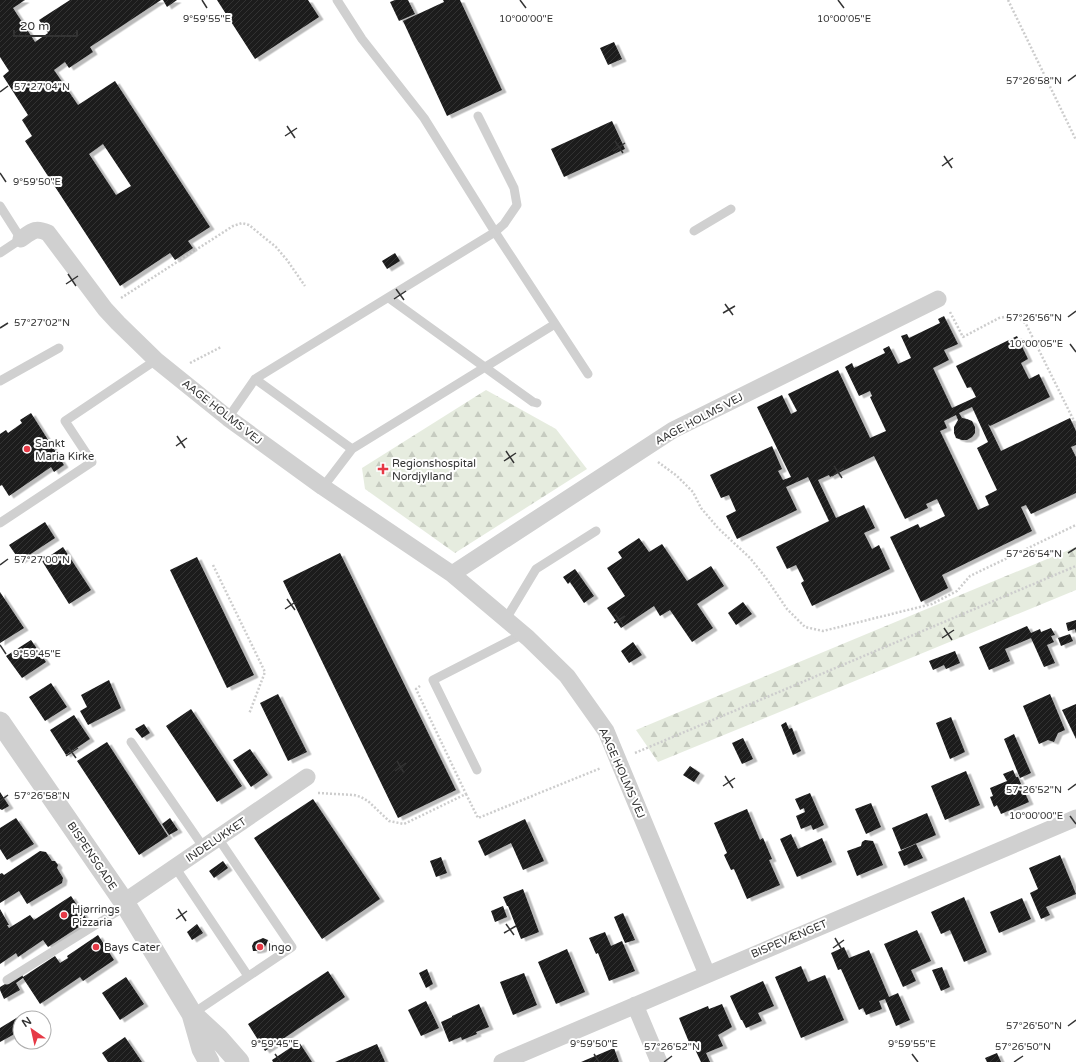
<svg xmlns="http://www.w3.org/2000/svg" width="1076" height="1062" font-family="'Varela Round',sans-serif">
<defs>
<pattern id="forest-firs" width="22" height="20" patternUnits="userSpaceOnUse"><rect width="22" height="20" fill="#e6ecdf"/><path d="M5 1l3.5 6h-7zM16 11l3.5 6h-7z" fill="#c6cbc0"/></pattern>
<pattern id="building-hatch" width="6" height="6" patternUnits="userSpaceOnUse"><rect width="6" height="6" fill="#1a1a1a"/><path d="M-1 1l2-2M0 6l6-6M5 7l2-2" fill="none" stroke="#333"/></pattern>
<filter id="shadow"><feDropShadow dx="4.5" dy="2.5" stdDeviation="0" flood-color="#0004"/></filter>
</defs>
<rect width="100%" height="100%" fill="#fff"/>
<path fill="url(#forest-firs)" d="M486,390L556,429L587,469L455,553L365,489L362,468Z
M1076,547V590L658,762L636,730Z"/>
<path fill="url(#building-hatch)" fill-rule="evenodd" filter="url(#shadow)" d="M0,0H25L13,8L35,42L48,33L39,20L70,0H161L90,47L93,52L69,68L65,62L54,70L78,105L115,81L210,227L188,241L193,248L175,260L170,253L120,286L25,141L32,136L22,120L28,115L3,76L9,71L0,57ZM103,144L131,186L116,195L89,154Z
M163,0H177L167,7Z
M217,0H308L319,17L255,59Z
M395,0H408L415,14L399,21L390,2Z
M443,0H460L502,90L447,116L403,21L444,2Z
M614,42L622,59L608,65L600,48Z
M612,121L625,149L564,177L551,149Z
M395,253L400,261L387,269L382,261Z
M944,316L958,344L944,350L949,360L933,368L952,408L976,397L971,387L967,388L956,366L1017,336L1028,359L1021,363L1029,379L1039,374L1050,397L990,426L988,424L1001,451L1070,418L1076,431V445L1071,447L1076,457V493L1031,514L1026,505L1021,507L1032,531L942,575L948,588L921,602L890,537L918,524L920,528L945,516L937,499L926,504L928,508L905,519L874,456L830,477L829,475L818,480L836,518L864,505L875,528L864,533L872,549L879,545L890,569L812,606L801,583L804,581L796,565L787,569L776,547L829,521L808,477L786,487L797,510L737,539L726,516L736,511L729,495L721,498L710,475L772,446L782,469L778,471L783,480L791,477L757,407L782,395L791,414L797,411L788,394L838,370L870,438L886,431L870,397L872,396L870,391L859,396L845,367L852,363L854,368L885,353L883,349L889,346L898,364L911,358L901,336L907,334L909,338L940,323L938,319ZM972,407L988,442L977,448L997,490L985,496L989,505L978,510L940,431L947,428L944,421L956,415L958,420L954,427V433L956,438L962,440H967L972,437L975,433V427L972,421L967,419L962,418L959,413Z
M31,413L64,465L54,472L51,467L9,496L2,485L0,486V434L6,430L8,433L22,423L20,420Z
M45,522L55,538L20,561L9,545Z
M639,538L649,552L662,544L687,581L711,566L724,586L697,604L713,628L692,642L670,610L660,616L654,606L621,628L607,608L625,596L607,568L622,558L618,552Z
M63,547L91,590L69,604L42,561Z
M340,553L456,790L398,818L283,581Z
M197,557L254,675L227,688L170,570Z
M575,569L594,596L584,603L570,582L568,584L563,577Z
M0,592L24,628L0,643Z
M743,602L752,614L736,625L728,613Z
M1076,620V633L1075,629L1068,631L1066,623Z
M1027,626L1031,633L1040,629L1041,632L1051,628L1055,635L1051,636L1054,642L1047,645L1055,663L1044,667L1031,638L1005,649L1010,661L989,670L979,647Z
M1070,634L1073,641L1061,646L1058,638Z
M31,640L46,662L22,678L6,656Z
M633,642L642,655L629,663L621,651Z
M955,651L960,663L946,669L944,665L933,670L929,661Z
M109,680L121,708L88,725L80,711L87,707L81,695Z
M51,683L67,707L45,721L29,697Z
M278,694L307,752L288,761L260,703Z
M1050,694L1065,730L1058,733L1054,742L1048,740L1039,744L1023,706Z
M1076,704V739L1062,710Z
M191,709L242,786L217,802L166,726Z
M74,715L90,739L66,755L50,730Z
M951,717L965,752L950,759L936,723Z
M786,722L789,729L792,728L801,751L793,755L781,725Z
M144,724L150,733L142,738L135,729Z
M1014,734L1031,773L1020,778L1004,739Z
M743,738L753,759L742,764L732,743Z
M107,742L168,836L139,855L77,761Z
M250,749L268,775L251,787L233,760Z
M690,766L700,773L694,782L683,775Z
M1013,770L1016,777H1018L1029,802L1001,814L997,805L994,807L990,797L993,796L990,788L1007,781L1003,774Z
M966,771L980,805L945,820L931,786Z
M0,792L9,806L2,810L0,809Z
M810,793L824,825L813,830L811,825L801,829L796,816L805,812L804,808L800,810L795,799Z
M313,799L380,899L322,939L254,838Z
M871,803L881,827L866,834L855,809Z
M747,809L760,840L763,838L772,859L769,860L780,885L747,899L734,869L731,870L724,855L727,853L714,823Z
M927,813L936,835L901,850L892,828Z
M16,818L34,844L7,860L0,849V828Z
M170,818L178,830L169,835L162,824Z
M525,819L544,861L523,870L511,843L485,856L478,841Z
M791,834L798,849L822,838L832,862L797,877L780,839Z
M865,840L873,841L883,865L857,876L847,851L861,846L862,842Z
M916,844L923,858L904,866L898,852Z
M40,851L46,852L52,861H55L58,865L57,868L63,878L62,883L27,904L19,891L0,903V874L2,873L4,875Z
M1060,855L1076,894L1046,907L1050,915L1041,919L1030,893L1038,889L1029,868Z
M441,857L447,873L436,877L430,861Z
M223,861L228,868L214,878L209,871Z
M523,889L539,932L521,939L508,906H507L503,897Z
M71,896L88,921L48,947L43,940L18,957L16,953L0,964V909L9,925H7L9,928L30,915L34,920Z
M964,897L987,952L964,962L950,930L941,934L931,912Z
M1022,898L1031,919L999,933L990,912Z
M503,906L507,917L495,922L491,911Z
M623,913L635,940L625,943L614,917Z
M197,924L203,933L192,940L187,932Z
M917,930L931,961L911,970L916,981L903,987L884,944Z
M605,932L611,946L622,941L635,971L609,981L598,953L596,954L589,938Z
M98,935L114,960L83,981L80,977L40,1004L23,978L16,983L20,990L4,999L0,990V987L22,974L23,977L55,956L60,963L68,958L67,956Z
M263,938L268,940L265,947L261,950L256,951H253L252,946L254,942Z
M844,947L849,958L869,950L889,997L898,993L910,1020L896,1026L885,999L879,1001L882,1009L866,1015L863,1008L859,1010L841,969L838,970L831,953Z
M567,949L585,992L556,1004L538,962Z
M801,966L808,982L825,975L844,1020L801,1038L775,977Z
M942,967L950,987L941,991L932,970Z
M427,969L433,984L426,988L419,973Z
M328,971L345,997L265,1051L248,1024Z
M524,973L537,1005L513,1015L500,982Z
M126,977L144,1004L120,1020L102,993Z
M763,981L774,1006L758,1013L762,1021L746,1028L742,1020H741L730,996Z
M426,1001L439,1028L421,1036L408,1010Z
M479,1004L489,1027L476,1032L477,1034L462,1040L461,1037L449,1042L441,1022L452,1017V1016Z
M722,1004L732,1027L718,1035L723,1046L706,1053L710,1062H701L693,1045L691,1047L679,1018L708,1006L709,1009Z
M18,1017L20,1020V1031L0,1042V1028Z
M125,1037L142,1062H108L102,1053Z
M299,1042L312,1062H273L272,1060Z
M377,1044L385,1062H335Z
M614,1048L619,1062H581Z
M997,1053L1001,1062H987L985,1058Z"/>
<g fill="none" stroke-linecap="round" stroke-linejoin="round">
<path stroke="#cdcdcd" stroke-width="2.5" stroke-dasharray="2 2" stroke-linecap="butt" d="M1008,0L1076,140
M121,298L233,226L242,223L249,225L276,247L287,260L305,286
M950,312L963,337L999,318L1015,315L1026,324L1076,425
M190,363L221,347
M658,462L677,476L693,492L701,508L718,528L750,558L766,578L787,609L805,627L823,631L932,604L957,591L970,576L1076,525
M213,565L265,672L249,714
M635,753L1076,566
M318,793L354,795L361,797L368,801L389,821L404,824L466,794L416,689L420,686
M466,794L478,818L601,768"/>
<path stroke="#d0d0d0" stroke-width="9" d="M337,0L362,39L424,118L495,232L588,374
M0,206L21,239L0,253
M694,231L731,209
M389,298L533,402L537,403
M255,379L352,449
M0,381L59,348
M228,418L255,379L495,232L504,224L517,205L514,188L478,116
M323,487L352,449L555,324
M0,523L92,462L65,421L156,360
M506,619L536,569L596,531
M131,742L204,848
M477,770L433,680L523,634
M175,867L248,976
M7,980L126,906
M192,1014L292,947L218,838"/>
<path stroke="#d0d0d0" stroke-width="17" d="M21,239C32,231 35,227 48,233L105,309L118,323L156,360L228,418L323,487L452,574L528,638L567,676L606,731L707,974
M452,574L673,430L938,299
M124,902L307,777
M635,1005L659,1062
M502,1062L1076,818"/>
<path stroke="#d0d0d0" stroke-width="21" d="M0,722L124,902L192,1014L202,1049L209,1062
M192,1014L218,1038L239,1062"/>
</g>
<path fill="none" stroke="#333" stroke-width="1.5" d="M202,0L207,8M520,0L526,8M838,0L844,8M1068,81L1076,75M0,92L8,86M287,126L295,138M285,136L297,128M615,141L623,153M613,151L625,143M944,156L952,168M942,166L953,158M0,173L6,182M68,274L76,286M66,284L78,276M396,289L404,300M394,299L406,291M725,304L733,315M723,313L735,306M1068,317L1076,311M0,328L8,323M1070,344L1076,352M177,436L185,448M176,446L187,438M506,451L514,463M504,461L516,453M834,466L842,478M832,476L844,468M1068,553L1076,548M0,565L8,559M287,599L295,610M285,609L297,601M615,614L623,625M614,623L625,616M944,628L952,640M942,638L954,630M0,645L6,654M68,747L76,758M66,756L78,748M397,761L404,773M395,771L406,763M725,776L733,788M723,786L735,778M1068,790L1076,784M0,801L8,795M1070,816L1076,824M178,909L186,921M176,919L187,911M506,924L514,935M504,933L516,926M835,938L842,950M833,948L844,940M1068,1026L1076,1020M275,1054L281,1062M594,1054L599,1062M912,1054L918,1062M664,1062L672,1056M1014,1062L1023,1056"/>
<g fill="#e63946" stroke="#fff" stroke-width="1.5">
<circle cx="27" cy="449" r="4"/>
<path d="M381 463h4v4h4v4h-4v4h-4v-4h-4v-4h4z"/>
<circle cx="64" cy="915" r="4"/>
<circle cx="96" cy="947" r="4"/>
<circle cx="260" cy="947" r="4"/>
</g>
<g text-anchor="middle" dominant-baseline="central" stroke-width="4" stroke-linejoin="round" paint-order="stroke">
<g font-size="11" fill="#333" stroke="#fff">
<text transform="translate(222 412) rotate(38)">AAGE HOLMS VEJ</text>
<text transform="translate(699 419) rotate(-28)">AAGE HOLMS VEJ</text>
<text transform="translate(622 773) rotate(66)">AAGE HOLMS VEJ</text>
<text transform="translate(216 840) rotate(-34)">INDELUKKET</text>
<text transform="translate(92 856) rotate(56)">BISPENSGADE</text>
<text transform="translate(789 939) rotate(-23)">BISPEVÆNGET</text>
</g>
<g font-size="11" fill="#333" stroke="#fff" text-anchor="start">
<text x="35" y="443">Sankt<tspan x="35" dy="13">Maria Kirke</tspan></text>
<text x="392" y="463">Regionshospital<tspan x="392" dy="13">Nordjylland</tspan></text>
<text x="72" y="909">Hjørrings<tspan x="72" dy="13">Pizzaria</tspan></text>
<text x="104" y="947">Bays Cater</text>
<text x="268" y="947">Ingo</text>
</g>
</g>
<g font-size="10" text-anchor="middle" fill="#333" stroke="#fff" stroke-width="4" stroke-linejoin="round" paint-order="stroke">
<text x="207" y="22">9°59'55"E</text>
<text x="526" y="22">10°00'00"E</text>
<text x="844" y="22">10°00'05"E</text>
<text x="1034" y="84">57°26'58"N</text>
<text x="42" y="90">57°27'04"N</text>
<text x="37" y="185">9°59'50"E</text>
<text x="1034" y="321">57°26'56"N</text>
<text x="42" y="326">57°27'02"N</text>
<text x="1036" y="347">10°00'05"E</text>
<text x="1034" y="557">57°26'54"N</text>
<text x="42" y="563">57°27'00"N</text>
<text x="37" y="657">9°59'45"E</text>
<text x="1034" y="793">57°26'52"N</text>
<text x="42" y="799">57°26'58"N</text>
<text x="1036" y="819">10°00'00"E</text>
<text x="1034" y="1029">57°26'50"N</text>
<text x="275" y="1047">9°59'45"E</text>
<text x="594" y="1047">9°59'50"E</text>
<text x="912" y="1047">9°59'55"E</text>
<text x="672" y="1050">57°26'52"N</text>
<text x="1023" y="1050">57°26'50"N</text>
</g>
<g transform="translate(32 1030) rotate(326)"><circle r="19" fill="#ffffff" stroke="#adadad"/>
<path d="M0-3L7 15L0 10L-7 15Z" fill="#e63946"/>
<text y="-6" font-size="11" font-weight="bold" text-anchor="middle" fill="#333333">N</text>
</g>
<path d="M14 30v6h63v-6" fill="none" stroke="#333333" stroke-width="2"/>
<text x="20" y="30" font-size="12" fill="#333333" stroke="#ffffff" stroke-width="3" paint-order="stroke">20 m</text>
</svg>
